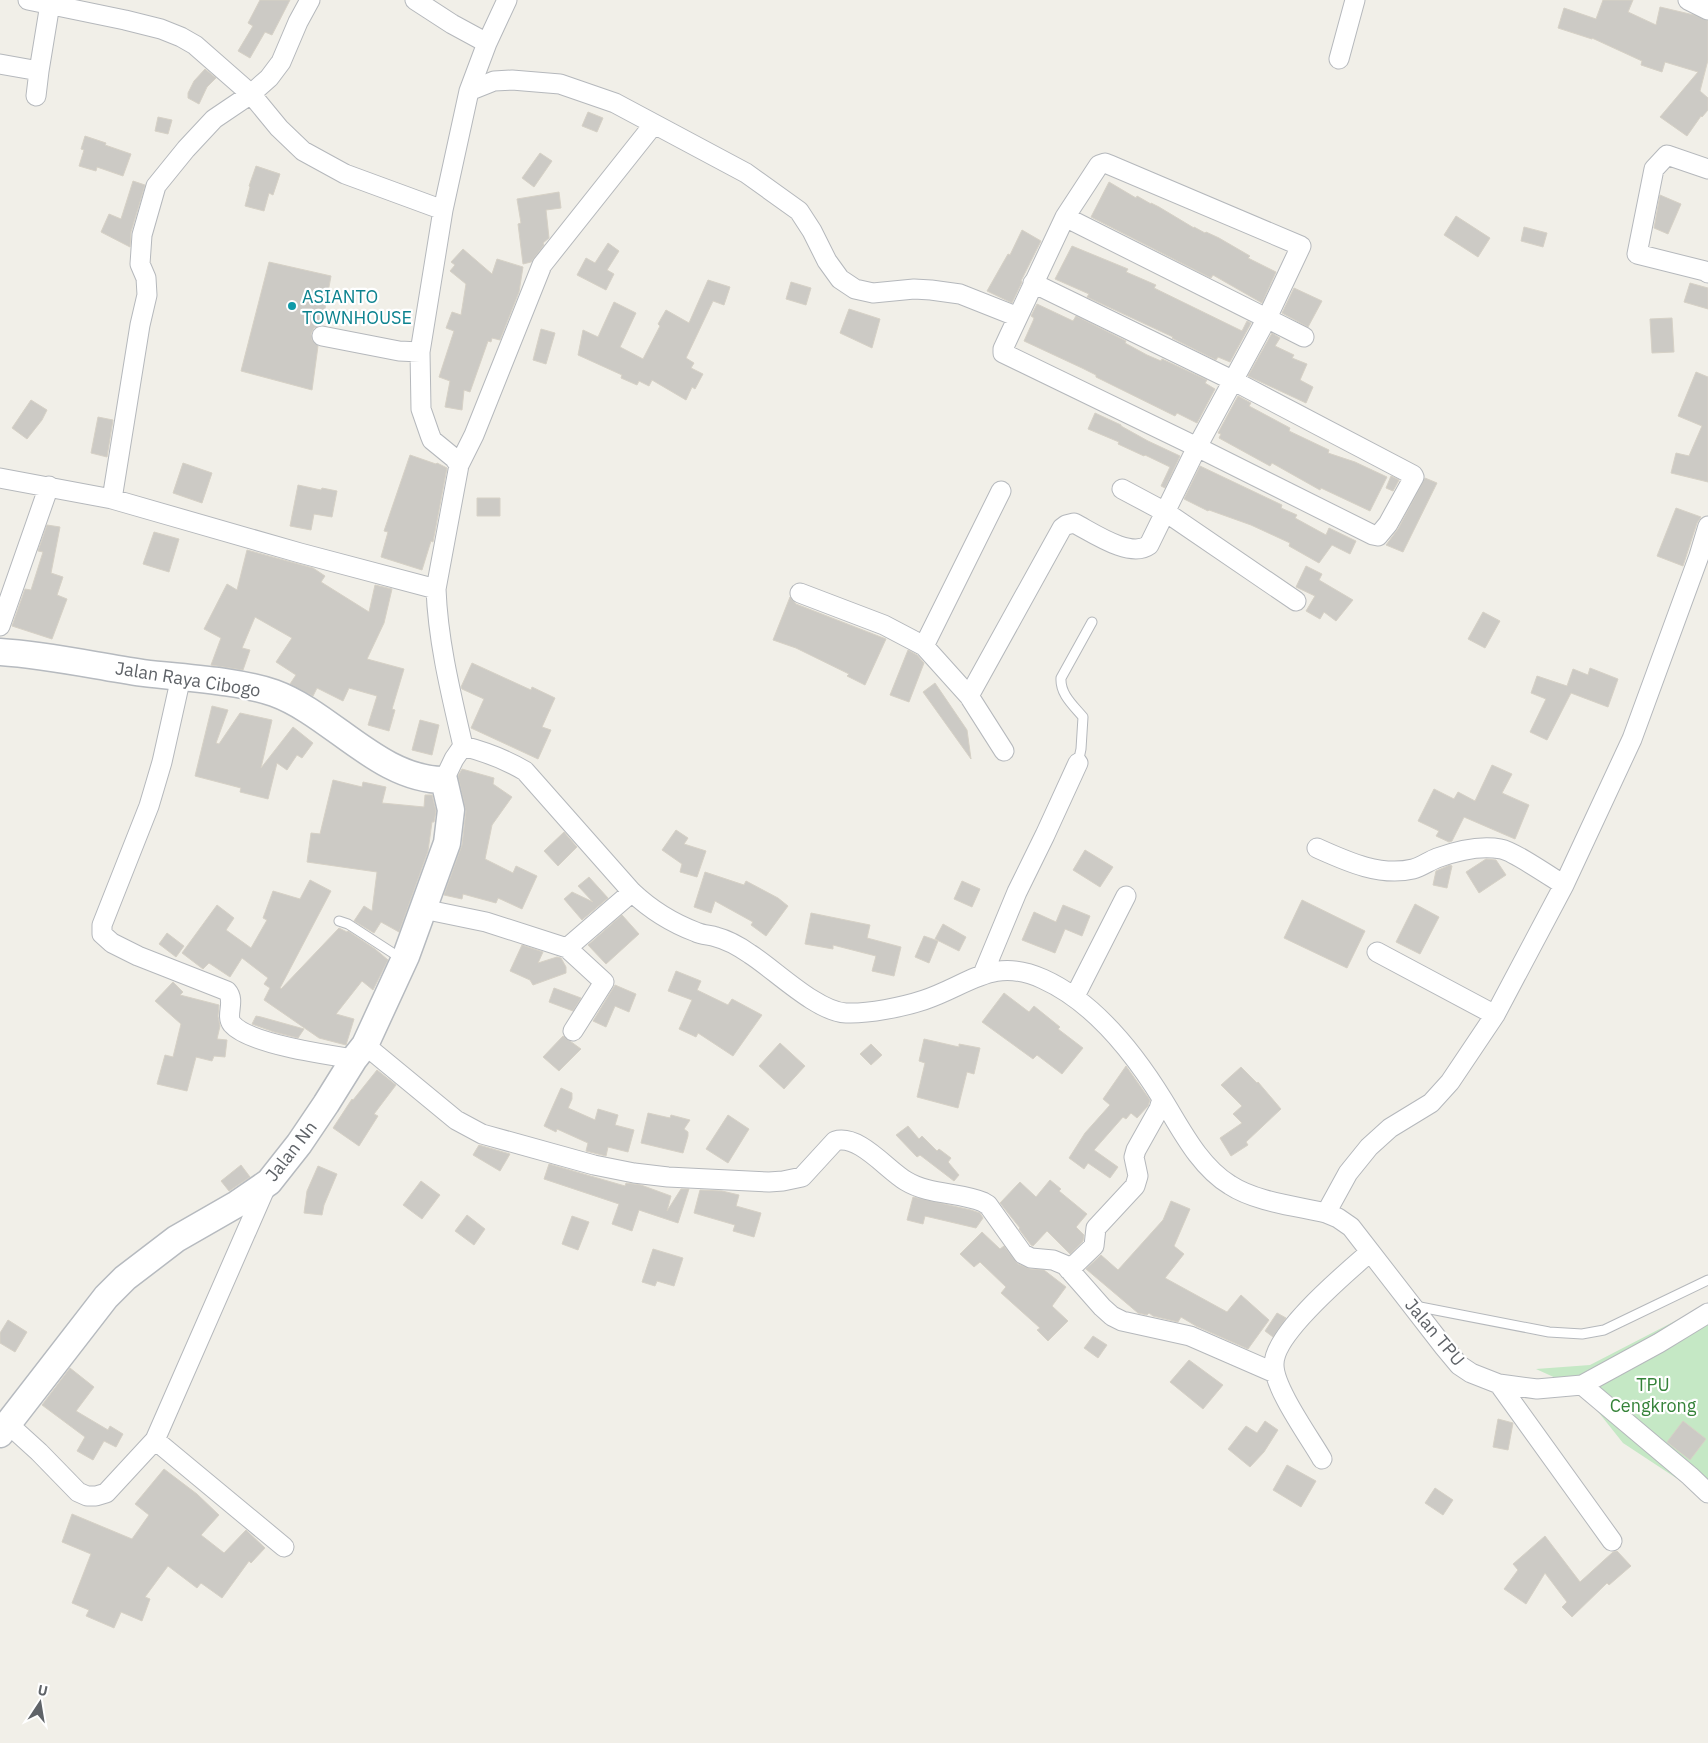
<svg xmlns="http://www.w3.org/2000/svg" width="1708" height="1743" font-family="'IBM Plex Sans',sans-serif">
<rect width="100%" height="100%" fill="#f1efe8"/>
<path fill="#c5e8c5" d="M1708,1304V1499L1623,1443L1580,1389L1536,1369L1590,1365Z"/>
<path fill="#cccac5" stroke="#d6d1c6" d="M260,0H290L272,35L265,32L250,58L238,51L253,26L248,23Z
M1603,0H1633L1628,12L1656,25L1660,7L1694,15L1708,21V60L1700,91L1708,98V110L1702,117L1701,116L1687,136L1660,117L1698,72L1665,62L1662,72L1641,65L1642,61L1592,38V39L1558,28L1564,8L1596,19Z
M205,69L216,78L207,87L199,104L188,98V93L194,81Z
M588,112L603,118L597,132L582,126Z
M158,117L172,120L168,134L155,131Z
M85,136L106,143L105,145L131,154L123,176L97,167L96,171L79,166L84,150L81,149Z
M540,153L552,161L534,187L522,178Z
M256,166L280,174L273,195L269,193L264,211L245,206L250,187L249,186Z
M133,181L145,185L131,232L130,247L101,232L109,214L121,219Z
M1109,182L1136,198L1137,196L1151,204V203L1159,207L1194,228V227L1205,233L1206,232L1219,238L1250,256L1248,258L1276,272L1262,303L1213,275L1211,278L1091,217Z
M559,192L561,208L546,210L549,238L543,243L544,245L531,262L523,264L518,224L521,223L517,199Z
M1660,195L1681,204L1668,234L1654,228Z
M1456,216L1490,238L1478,257L1444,235Z
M1524,227L1547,233L1543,247L1521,241Z
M1022,230L1041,241L1021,281L1022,282L1012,303L987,291L1008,254L1010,255Z
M608,243L619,251L607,270L614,274L606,290L577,275L586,258L595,263Z
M1072,246L1128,269L1126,272L1156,285L1154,288L1242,331L1247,321L1251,323L1230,362L1218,357L1216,360L1172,338L1173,337L1087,297L1089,294L1055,279Z
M463,249L492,274L497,259L523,267L519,292L500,340L492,338L491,342L488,341L470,392L464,390L462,410L445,407L450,381L439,377L454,331L446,328L452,312L461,315L466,284L450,271L455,265L451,262Z
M269,262L331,276L322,325L314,328L311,334L312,340L318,346L312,390L241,371Z
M708,280L730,287L724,305L713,301L686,358L694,363L691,368L703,374L695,389L692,387L686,400L652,380L649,386L639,381L637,385L621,378L622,375L578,355L583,330L598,337L614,302L636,313L620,347L643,359L660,326L658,324L666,310L689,323Z
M791,282L811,288L806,305L786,299Z
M1690,283L1708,288V309L1684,302Z
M1294,288L1322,301L1308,327L1282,313Z
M1037,304L1073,321L1076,316L1126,341L1125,343L1147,355L1161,361L1162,359L1207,380L1205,383L1215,389L1197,423L1177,413L1175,416L1096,377V375L1082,368L1024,341L1033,321L1034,318L1031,316Z
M849,309L880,319L872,348L840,333Z
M1672,318L1674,352L1652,353L1650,319Z
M541,329L555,333L546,364L533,360Z
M1272,333L1280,338L1275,346L1294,355L1292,358L1307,364L1300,380L1313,387L1306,403L1248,376Z
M1696,372L1708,377V482L1671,473L1676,453L1689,456L1702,426L1678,416Z
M1238,396L1251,403L1249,406L1290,428L1289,431L1329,450L1328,453L1355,462L1387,477L1370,511L1321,488L1320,490L1272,463L1270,466L1219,438L1221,434L1218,433Z
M31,400L47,410L42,420L27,439L12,428Z
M1095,413L1121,425V426L1148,441L1180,456L1165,488L1161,486L1170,467L1145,455L1144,456L1118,444L1119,442L1088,429Z
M98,417L113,420L107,457L91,453Z
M410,455L436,464L437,463L447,468L433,542L431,541L422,570L381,557L388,532L384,531Z
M183,463L212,473L202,503L173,493Z
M1200,466L1282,505L1281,508L1297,515L1295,518L1326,535L1329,528L1356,541L1350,554L1332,545L1319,563L1289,546L1290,543L1251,525L1209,510L1208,511L1184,499Z
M1391,476L1399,480L1393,491L1386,488Z
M1425,478L1437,483L1403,552L1386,545L1398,529Z
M298,485L321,490L322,488L337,491L332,517L314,514L311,530L290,526Z
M477,498H500V516H477Z
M1676,508L1701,517L1697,523L1683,566L1657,556Z
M47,525L60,527L51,573L63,577L57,595L67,599L52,639L12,626L25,589L31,590L43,552L38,551Z
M154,532L179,539L169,572L143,564Z
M247,550L313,568L325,576L321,582L369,612L375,585L392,589L384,623L367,659L404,669L392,709L395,710L389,731L368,725L377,696L349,688L343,701L317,688L313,696L290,684L296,675L276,662L292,638L255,617L242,648L250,650L243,670L211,665L221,638L204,629L227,584L237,590Z
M1306,566L1322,574L1319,580L1353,600L1336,621L1324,612L1320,619L1306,611L1315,596L1296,587Z
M790,597L796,604L886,639L865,685L847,676L849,674L796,648L773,640Z
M1483,612L1500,621L1485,648L1468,639Z
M908,650L917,655L924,663L909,702L890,695Z
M472,663L531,690L532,687L555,698L542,727L551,730L538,759L471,728L484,699L462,689L461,687Z
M1590,668L1618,679L1608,707L1571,693L1547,740L1530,732L1546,699L1531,693L1537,676L1567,686L1573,669L1588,675Z
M935,683L967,730L971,759L923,692Z
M212,706L228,710L216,743L219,744L240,713L272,720L261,768L293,727L313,743L302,758L297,755L287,770L277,763L268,799L240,792L241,788L195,776Z
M420,720L439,725L432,755L412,750Z
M1492,765L1512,774L1502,793L1529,805L1515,839L1464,817L1452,841L1449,842L1436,836L1439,831L1418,821L1434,789L1454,799L1458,792L1475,801Z
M462,769L494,778L493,784L512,797L492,825L485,859L513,873L516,866L537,876L522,909L498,898L496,903L463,894L462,899L444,895L462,845L466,811L458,776Z
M333,780L362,787L363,782L386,787L382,803L424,807L425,795H432L436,811L434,822H432L428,851L399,932L381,922L374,933L354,921L364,906L372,911L377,872L307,862L311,833L320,834Z
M676,830L688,838L684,844L706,851L697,877L680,872L682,864L662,850Z
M564,832L577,847L558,866L544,851Z
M1085,850L1113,867L1100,887L1073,870Z
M1486,859L1496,860L1506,875L1479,893L1466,872Z
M1450,865L1452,866L1447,888L1433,885L1436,871Z
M705,872L744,885L746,881L778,898L788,906L766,936L751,925L753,922L715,901L711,913L694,907Z
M589,877L608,898L582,920L564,899L572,892L593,902L578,886Z
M310,880L331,891L280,988L281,989L339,928L347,932L348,931L375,949L388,960L373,990L362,981L336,1014L354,1019L346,1045L319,1038L264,1000L270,988L264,984L268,978L242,958L230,977L209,963L203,969L182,953L217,905L234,918L226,930L251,948L267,920L263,918L273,891L300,899Z
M962,881L980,889L972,907L954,899Z
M1302,900L1365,931L1347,968L1284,938Z
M1415,904L1439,917L1420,954L1396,942Z
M1063,905L1090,916L1082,936L1065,929L1055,953L1022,940L1034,912L1056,922Z
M811,913L870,925L867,938L901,947L894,976L872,971L876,956L833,945V949L805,944Z
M622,915L639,934L606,964L588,945Z
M943,924L966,937L959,951L935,939Z
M167,933L184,946L176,957L159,944Z
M924,936L938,941L929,963L915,957Z
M522,945L543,952L538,963L557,957L561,958L566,967V973L533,985L530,980L510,971Z
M676,971L701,981L697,990L728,1005L732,999L762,1015L733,1056L698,1033L696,1037L679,1029L692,1000L668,991Z
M173,982L183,992L180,995L219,1005L218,1016L220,1026L217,1039L227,1040L225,1057L214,1056L212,1061L196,1057L187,1091L157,1084L165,1055L173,1057L181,1024L155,1001Z
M615,985L636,994L629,1012L615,1006L606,1027L593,1021Z
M554,988L581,998L573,1011L549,1002Z
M1004,993L1029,1012L1034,1006L1060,1027L1058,1029L1083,1048L1062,1074L1037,1055L1033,1059L982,1022Z
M256,1016L261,1017L304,1029L298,1038L274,1032L252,1024Z
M563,1036L581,1049L559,1071L543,1057Z
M924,1039L959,1047V1044L980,1048L974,1074L967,1072L958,1108L917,1097L925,1063L919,1061Z
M780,1043L805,1066L784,1089L759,1066Z
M871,1044L882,1055L871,1065L860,1054Z
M1126,1066L1150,1100L1148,1106L1137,1118L1131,1113L1126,1119L1123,1117L1094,1150L1118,1167L1110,1178L1088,1163L1084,1169L1069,1158L1085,1133L1110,1105L1103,1099Z
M1241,1067L1257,1083L1258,1082L1281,1109L1246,1142L1248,1145L1231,1156L1220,1138L1242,1123L1233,1114L1242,1106L1221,1085Z
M377,1070L396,1085L374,1114L378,1116L359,1146L333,1128L352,1099L353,1100Z
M561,1088L572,1093V1099L568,1108L595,1120L598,1109L618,1115L615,1125L634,1130L628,1152L608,1147L606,1156L586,1151L588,1143L557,1129L556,1132L544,1126Z
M648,1113L670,1118L671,1115L690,1120L684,1129L688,1132V1136L683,1153L641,1143Z
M728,1115L749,1129L728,1163L706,1149Z
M908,1126L919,1139L922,1136L937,1151L939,1149L951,1158L948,1162L959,1175L954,1181L920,1155L917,1157L896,1135Z
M479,1145L510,1154L500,1171L473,1155Z
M549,1164L625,1186L626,1183L641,1185L671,1196L667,1211L681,1189H689L678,1223L639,1210L632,1231L612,1224L619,1204L544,1179Z
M241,1165L250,1177L229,1191L221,1181Z
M318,1166L337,1174L324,1205L322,1215L304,1213L307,1191Z
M1050,1180L1061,1189L1059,1191L1087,1214L1076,1227L1084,1235L1083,1241L1070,1254L1047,1231L1033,1246L1031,1245L1019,1229L1020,1228L1000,1203L1020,1182L1036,1197Z
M421,1181L440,1195L422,1219L403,1205Z
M700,1190L722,1191L739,1195L736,1206L761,1213L754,1237L733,1231L735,1225L694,1213Z
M913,1197L971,1210L980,1213L983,1218L976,1228L925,1216L923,1224L907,1220Z
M1171,1201L1190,1209L1174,1246L1184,1254L1165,1278L1227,1312L1241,1295L1269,1320L1248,1349L1196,1326L1181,1317L1178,1322L1153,1316L1149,1313L1147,1315L1138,1313L1086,1269L1101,1255L1118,1270L1163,1220Z
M467,1215L485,1229L474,1245L455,1231Z
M572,1216L589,1222L578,1250L562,1244Z
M982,1232L1000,1249L1004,1246L1018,1264L1030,1269L1044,1270L1066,1287L1052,1306L1068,1321L1048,1341L1037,1330L1040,1328L1001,1293L1006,1287L980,1262L974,1267L960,1254Z
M653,1249L683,1258L674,1286L657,1281L655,1286L642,1282Z
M1277,1313L1286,1318L1273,1337L1265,1331Z
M8,1320L27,1332L15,1352L0,1343V1333Z
M1093,1336L1107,1345L1098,1358L1084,1348Z
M1189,1360L1223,1385L1203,1409L1170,1382Z
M70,1368L94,1387L76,1411L108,1430L110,1426L123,1434L116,1447L104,1441L93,1460L77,1451L85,1437L42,1405Z
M1498,1419L1513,1423L1508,1450L1493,1447Z
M1265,1421L1278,1430L1264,1452L1250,1467L1228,1449L1246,1426L1257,1433Z
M1683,1421L1706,1439L1690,1460L1667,1442Z
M1287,1465L1316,1481L1301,1507L1273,1490Z
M164,1469L197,1494L219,1515L201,1535L224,1553L246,1530L265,1548L251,1563L249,1561L222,1598L201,1583L197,1588L168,1566L145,1597L150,1599L142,1621L121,1612L114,1628L86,1616L89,1610L72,1603L91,1554L62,1542L72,1514L132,1539L149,1515L135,1504Z
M1435,1488L1453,1500L1443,1515L1425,1503Z
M1545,1536L1580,1582L1613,1552L1617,1551L1631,1566L1609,1585L1607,1583L1572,1617L1562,1607L1567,1602L1545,1573L1526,1604L1504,1589L1518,1570L1513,1564Z"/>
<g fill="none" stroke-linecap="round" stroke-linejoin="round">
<defs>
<path id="lane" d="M1078,763L1081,749L1083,717C1073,705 1060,694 1061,678L1092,622
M339,921L348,924L402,959
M1415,1306L1549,1332L1582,1334L1604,1330L1708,1280"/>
<path id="street" d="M28,0L125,20L161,29L181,37L195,45L251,94L279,128L303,151L345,174L443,210
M310,0L298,22L281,62L269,78L251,94L214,119L186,149L156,186L142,235L140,264L146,278L147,295L140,325L112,499L300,553L436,589
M415,0L452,24L487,43
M1688,0L1708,10
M1339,59L1355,0
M0,64L39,71L50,4
M469,91L494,81L512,80L560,84L615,103L746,173L799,211L812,231L827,261L840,279L855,289L873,293L914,289L931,290L960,294L1018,317
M36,96L39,71
M1708,169L1667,155L1654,169L1637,254L1705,271L1708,273
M1065,217L1304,337
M322,336L399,351L420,352
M459,465L474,435L542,265L654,124
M0,478L112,499
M1122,489L1167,513L1296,601
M800,593L884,625L924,646L969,696L1004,751
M0,626L49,486
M924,646L1001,491
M181,677L162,762L149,806L102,925V934L112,943L138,956L227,991C236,1001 225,1015 232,1024C249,1044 328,1055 354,1059
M969,696L1062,528L1066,525L1074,523C1092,532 1130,559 1149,545L1197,447L1267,318L1301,246L1110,165L1105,163L1099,165L1065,217L1009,336L1003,349V353L1197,447L1373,535L1378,536L1388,524L1414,477L1413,475L1234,381L1033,283
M463,746C486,752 505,759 525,771L632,892C650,909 672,923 696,932C702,935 710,935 716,937C728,940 740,947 750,954C774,969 817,1012 846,1013C868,1014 903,1007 924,1000C969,985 993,956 1043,979C1094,1002 1134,1053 1163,1100C1181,1129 1199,1166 1230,1185C1256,1202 1296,1206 1326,1213L1338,1218L1351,1227L1444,1347L1459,1365L1471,1373L1499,1384L1537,1389L1582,1385L1659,1343L1708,1313
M444,780L454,759L463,746C451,694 438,642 436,589L459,465L454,458L432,440L430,435L421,409L420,352L443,210L469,91L487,43L507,0
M1317,848C1346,861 1380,877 1413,869C1421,867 1429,861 1437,858C1456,851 1480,845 1501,849C1513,851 1551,877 1564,885
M423,909L486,922L567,948L632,892
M567,948L604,982L573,1031
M1377,952L1495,1015
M983,974L1017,892L1045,835L1078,763
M1075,996L1126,896
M365,1045L456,1120L482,1134L594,1165L634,1173L668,1177L769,1182L783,1181L802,1177L835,1141C859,1134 886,1169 906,1181C929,1195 959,1192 983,1202L988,1205L1023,1254L1031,1258L1053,1260L1065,1265L1102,1307L1112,1316L1122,1321L1190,1336L1275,1373
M1326,1213L1348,1173L1369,1147L1390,1128L1431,1103L1450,1082L1495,1015L1564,885L1632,739L1699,556L1708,526
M1069,1270L1094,1246L1096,1228L1135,1186L1138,1176L1134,1157L1136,1150L1159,1109L1162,1099
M1499,1384L1612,1541
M1582,1385L1690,1476L1708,1493
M7,1423L39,1452L78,1492L87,1496H96L106,1493L155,1440L284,1547
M155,1440L268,1182
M1322,1459C1310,1438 1273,1387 1274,1364C1274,1333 1346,1273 1370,1252"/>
<path id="secondary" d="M0,652C48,655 95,666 143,673C183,678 236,680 274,693C332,714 379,780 444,780L451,810L447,843L406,956L365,1045L354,1059L326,1104L299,1144L269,1182L237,1204L176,1239L125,1278L106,1297L0,1434"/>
</defs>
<use href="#lane" stroke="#b5b8bc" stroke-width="11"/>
<use href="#street" stroke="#b5b8bc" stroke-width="21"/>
<use href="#secondary" stroke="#b6babf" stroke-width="29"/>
<use href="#lane" stroke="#fff" stroke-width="9"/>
<use href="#street" stroke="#fff" stroke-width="19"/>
<use href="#secondary" stroke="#fff" stroke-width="26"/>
</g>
<circle fill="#0f9aa8" stroke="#fff" stroke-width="2" cx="292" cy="306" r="5"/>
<g text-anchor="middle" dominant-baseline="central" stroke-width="4.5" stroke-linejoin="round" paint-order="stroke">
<g font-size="18" fill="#0d838f" stroke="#fff" text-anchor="start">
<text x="302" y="296">ASIANTO<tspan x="302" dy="21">TOWNHOUSE</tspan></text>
</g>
<g font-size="18" fill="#5f6368" stroke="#fff">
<text transform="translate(188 679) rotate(9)">Jalan Raya Cibogo</text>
<text transform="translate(291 1151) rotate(-52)">Jalan Nn</text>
<text transform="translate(1435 1332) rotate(50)">Jalan TPU</text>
</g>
<g font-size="18" fill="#348238" stroke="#fff">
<text x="1653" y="1384">TPU<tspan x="1653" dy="21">Cengkrong</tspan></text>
</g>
</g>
<g transform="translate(40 1703) rotate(12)" stroke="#ffffff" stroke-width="4" paint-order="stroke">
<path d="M0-4L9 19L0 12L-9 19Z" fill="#5f6368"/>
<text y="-8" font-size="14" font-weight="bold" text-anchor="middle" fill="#5f6368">U</text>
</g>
</svg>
